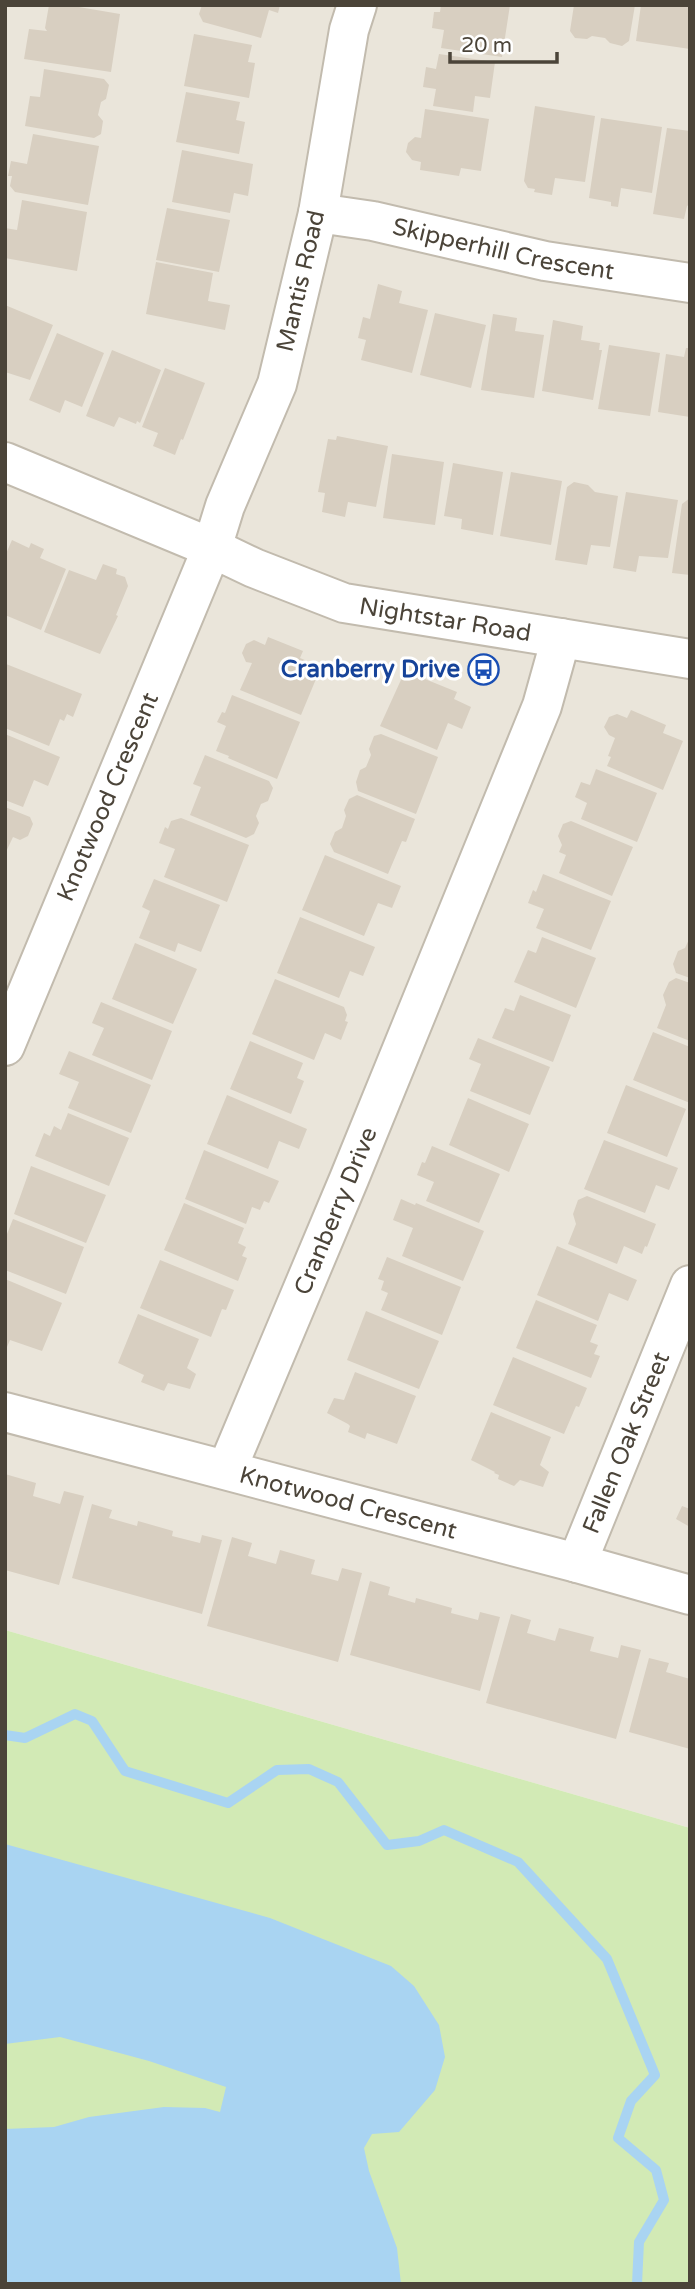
<svg xmlns="http://www.w3.org/2000/svg" width="695" height="2289" font-family="'Varela Round',sans-serif">
<rect width="100%" height="100%" fill="#f6f3ec"/>
<path fill="#eae5da" d="M5,5H690V1828L5,1630Z"/>
<path fill="#d2eab5" d="M5,1630L690,1828V2284H5Z"/>
<path fill="#a9d4f2" d="M5,1844L270,1918L391,1966L414,1986L439,2025L445,2057L435,2090L399,2132L372,2134L364,2148L369,2171L397,2248L401,2284H16L5,2281V2129L54,2127L89,2117L164,2107L205,2108L220,2112L226,2087L149,2061L60,2037L5,2044Z"/>
<g fill="none" stroke-linecap="round" stroke-linejoin="round">
<path stroke="#a9d4f2" stroke-width="10" d="M5,1735L25,1738L75,1714L92,1721L125,1771L228,1803L277,1770L309,1769L338,1782L387,1845L419,1841L444,1830L518,1862L607,1959L655,2075L631,2101L618,2138L656,2170L664,2200L639,2242L637,2284"/>
</g>
<path fill="#d8cfc1" d="M49,5H67L120,14L111,72L24,59L29,29L47,31L45,28Z
M202,5H280L278,13L269,10L261,38L203,22L199,14Z
M441,5H510L502,57L441,48L444,30L432,28L434,12H440Z
M574,5H635L629,41L622,46L610,43L605,38L592,36L587,39L575,38L570,31Z
M641,5H690V49L636,41Z
M194,34L252,45L248,62L255,63L249,98L184,86Z
M439,54L495,62L490,98L475,96L473,112L433,106L436,89L423,87L426,67L436,69Z
M44,69L104,79L109,85L106,99L101,102L98,115L103,121L101,134L94,138L25,126L30,96L40,97Z
M186,92L240,102L236,120L245,122L239,154L176,142Z
M535,106L595,116L585,182L555,178L552,195L534,192L535,189L528,188L524,181Z
M425,109L489,119L481,171L461,168L459,176L420,170L421,162L412,160L406,152L408,143L415,137L421,138Z
M601,118L662,127L652,193L621,188L618,207L611,206V202L589,198Z
M667,128L690,131V204L687,206L684,219L653,214Z
M33,134L99,146L88,205L15,192L10,186L12,176H8L11,161L27,164Z
M182,150L253,164L248,196L234,193L230,213L172,202Z
M22,200L87,212L77,271L5,258V228L17,230Z
M167,208L230,220L219,272L156,260Z
M156,262L213,273L208,301L230,305L225,330L146,314Z
M378,284L402,291L399,303L428,310L412,373L361,360L366,340L358,338L363,317L370,319Z
M5,305L53,325L30,380L5,372Z
M435,313L486,325L471,388L420,375Z
M493,314L517,318L515,331L544,335L534,398L481,390Z
M553,320L583,326L581,340L600,343L599,350H602L593,400L542,391Z
M57,333L104,353L82,407L65,400L60,413L29,400Z
M609,345L660,353L650,416L598,409Z
M686,348H690V417L658,412L666,354L684,357Z
M112,350L161,370L140,423L137,421L136,424L119,417L114,427L86,416Z
M165,368L205,383L183,440L181,439L175,455L153,446L158,433L142,427Z
M337,436L388,446L376,507L348,502L345,517L322,512L325,493L318,492L328,439L336,440Z
M392,454L444,462L435,525L383,518Z
M453,463L503,472L493,535L461,529L462,519L444,516Z
M511,472L562,481L551,545L500,536Z
M574,482L588,485L595,492L618,496L610,547L591,545L587,565L555,560L567,487Z
M626,492L678,500L668,558L639,556L636,572L613,568Z
M690,498V575L672,573L682,504Z
M12,540L29,548L31,543L44,549L40,558L66,569L41,630L5,615V556Z
M103,564L117,569L116,574L125,577L128,586L116,615L118,616L100,654L44,632L69,570L96,580Z
M268,637L303,651L300,658L321,667L301,715L240,690L252,663L246,662L242,653L246,644L254,640L265,645Z
M6,664L82,694L73,717L67,714L64,721L60,719L49,746L5,728Z
M405,671L457,692L454,699L471,707L462,729L448,723L437,750L380,726Z
M232,695L300,722L277,779L228,758L229,756L216,751L226,726L217,722L222,712L225,713Z
M631,710L666,725L663,733L683,741L663,790L607,766L611,757L608,756L615,738L609,735L604,727L609,717L617,714L627,718Z
M5,734L60,757L48,786L34,780L23,807L5,800Z
M381,734L438,757L416,814L358,791L356,782L360,770L366,767L371,755L369,749L374,736Z
M205,755L269,781L273,788L268,801L261,804L256,816L259,823L254,834L246,838L190,815L201,787L193,784Z
M596,769L657,793L637,842L581,819L587,803L575,797L581,782L590,785Z
M357,795L415,819L406,842L402,841L388,874L334,852L330,844L335,832L342,828L346,816L344,810L349,799Z
M5,807L30,817L33,824L28,836L20,840L13,837L5,854Z
M181,818L249,845L227,902L164,877L175,849L159,843L165,827L168,829L171,821Z
M571,821L633,847L612,896L559,873L566,855L559,852L562,845L558,836L563,824Z
M325,855L401,886L392,908L378,903L364,936L302,910Z
M543,874L611,901L591,950L536,928L544,909L528,903L533,890L536,892Z
M154,879L220,905L201,952L178,943L175,952L139,938L150,911L142,907Z
M300,917L375,947L363,976L350,971L339,998L277,973Z
M542,937L596,958L576,1008L514,982L528,950L536,953Z
M690,937V978L676,973L673,964L678,951L685,948Z
M135,943L197,969L173,1024L112,999Z
M676,978L690,983V1041L657,1028L666,1005L663,995L669,982Z
M275,979L344,1007L347,1015L345,1021L348,1022L341,1040L325,1033L314,1060L252,1034Z
M520,995L571,1015L553,1062L492,1038L505,1008L514,1011Z
M101,1002L172,1031L152,1080L92,1055L104,1028L92,1023Z
M653,1032L690,1047V1103L633,1080Z
M478,1038L550,1067L530,1115L470,1091L481,1064L469,1059Z
M250,1041L303,1063L297,1078L304,1081L291,1114L230,1089Z
M69,1051L151,1085L131,1133L68,1108L79,1082L59,1074Z
M626,1085L686,1109L667,1157L607,1133Z
M227,1095L307,1129L299,1149L279,1141L268,1169L207,1144Z
M468,1098L529,1124L509,1172L449,1145Z
M68,1113L129,1138L109,1186L35,1156L44,1133L50,1136L54,1126L61,1130Z
M604,1140L678,1168L669,1190L656,1185L645,1213L584,1189Z
M432,1146L500,1174L479,1223L426,1201L434,1182L417,1175L422,1162L425,1163Z
M204,1150L279,1181L269,1203L264,1201L260,1210L252,1207L246,1224L185,1199Z
M31,1166L106,1195L86,1243L14,1214Z
M587,1196L656,1224L647,1247L645,1246L642,1254L624,1246L617,1264L568,1244L576,1224L573,1214L578,1200Z
M401,1199L415,1205L416,1203L484,1231L463,1281L402,1256L413,1228L393,1220Z
M184,1203L244,1228L238,1243L246,1247L242,1256L247,1258L238,1281L164,1250Z
M13,1219L84,1247L66,1294L5,1270V1239Z
M557,1246L637,1280L628,1301L609,1293L598,1321L537,1295Z
M387,1257L461,1287L442,1335L381,1310L388,1293L381,1290L384,1281L378,1279Z
M160,1260L234,1290L226,1310L222,1309L211,1337L140,1308Z
M5,1279L62,1303L42,1351L10,1340L7,1347L5,1346Z
M536,1300L597,1325L590,1342L598,1345L594,1354L600,1356L591,1378L516,1348Z
M366,1311L439,1341L419,1389L347,1360Z
M138,1314L199,1339L187,1368L196,1374L190,1389L168,1383L164,1391L141,1382L144,1375L118,1363Z
M513,1357L587,1388L579,1407L576,1406L564,1434L493,1405Z
M355,1372L416,1396L397,1444L367,1433L365,1439L348,1432L350,1426L348,1424L327,1413L334,1398L344,1400Z
M491,1412L551,1437L540,1465L549,1472L543,1487L520,1480L514,1486L498,1479L499,1475L494,1473L495,1472L471,1460Z
M5,1474L36,1483L33,1496L60,1504L64,1491L84,1496L59,1585L5,1570Z
M92,1504L112,1510L109,1518L137,1526L138,1521L173,1531L172,1536L200,1543L202,1535L222,1540L202,1614L72,1578Z
M682,1506L690,1509V1527L676,1519Z
M232,1537L252,1543L248,1556L276,1564L280,1550L315,1560L311,1574L338,1581L342,1568L362,1573L338,1662L207,1626Z
M370,1581L390,1587L388,1595L415,1603L416,1598L452,1608L451,1613L478,1620L480,1612L500,1617L480,1691L350,1655Z
M511,1614L531,1620L527,1633L555,1641L559,1628L594,1637L590,1651L618,1658L621,1645L641,1650L616,1739L486,1703Z
M649,1658L669,1663L666,1672L690,1679V1749L629,1732Z"/>
<g fill="none" stroke-linecap="round" stroke-linejoin="round">
<defs>
<g id="minor">
<path id="s1" d="M318,213L373,221L545,261L690,283"/>
<path d="M5,462L212,548L5,1046"/>
<path id="s2" d="M5,1412L577,1563L690,1595"/>
<path id="s3" d="M227,1469L349,1179L542,706L561,638"/>
<path id="s4" d="M577,1563L690,1285"/>
</g>
<g id="tertiary">
<path id="s5" d="M357,5L349,30L318,213L277,384L225,506L212,548L254,568L344,603L690,659"/>
</g>
</defs>
<use href="#minor" stroke="#c2bbae" stroke-width="42"/>
<use href="#tertiary" stroke="#c2bbae" stroke-width="42"/>
<use href="#minor" stroke="#fff" stroke-width="38"/>
<use href="#tertiary" stroke="#fff" stroke-width="38"/>
</g>
<defs>
<symbol id="bus-ring" viewBox="-11 -11 22 22"><circle r="9.5" fill="#fff" stroke="#1a4fb4" stroke-width="1.5"/><path d="M-5-6H5V4H4V6H2V4H-2V6H-4V4H-5ZM-3.5-4V0h7V-4ZM-3.5 1.2v1.5H-2V1.2ZM2 1.2v1.5H3.5V1.2Z" fill="#1a4fb4"/></symbol>
</defs>
<g fill-rule="evenodd">
<use href="#bus-ring" x="466" y="652" width="35" height="35"/>
</g>
<g text-anchor="middle" dominant-baseline="central" stroke-width="6" stroke-linejoin="round" paint-order="stroke">
<g font-size="24" fill="#4b4439" stroke="#fff">
<text stroke="none"><textPath href="#s1" startOffset="189">Skipperhill Crescent</textPath></text>
<text transform="translate(301 281) rotate(-77)">Mantis Road</text>
<text stroke="none"><textPath href="#s5" startOffset="810">Nightstar Road</textPath></text>
<text transform="translate(108 797) rotate(-67)">Knotwood Crescent</text>
<text stroke="none"><textPath href="#s3" startOffset="280">Cranberry Drive</textPath></text>
<text stroke="none"><textPath href="#s4" startOffset="130">Fallen Oak Street</textPath></text>
<text stroke="none"><textPath href="#s2" startOffset="355">Knotwood Crescent</textPath></text>
</g>
<g font-size="24" font-weight="bold" fill="#164399" stroke="#fff" text-anchor="end">
<text x="460" y="669">Cranberry Drive</text>
</g>
</g>
<rect width="695" height="2289" fill="none" stroke="#4b4439" stroke-width="14"/>
<path d="M450 52v10h107v-10" fill="none" stroke="#4b4439" stroke-width="3.5"/>
<text x="461" y="52" font-size="21" fill="#4b4439" stroke="#ffffff" stroke-width="5" paint-order="stroke">20 m</text>
</svg>
